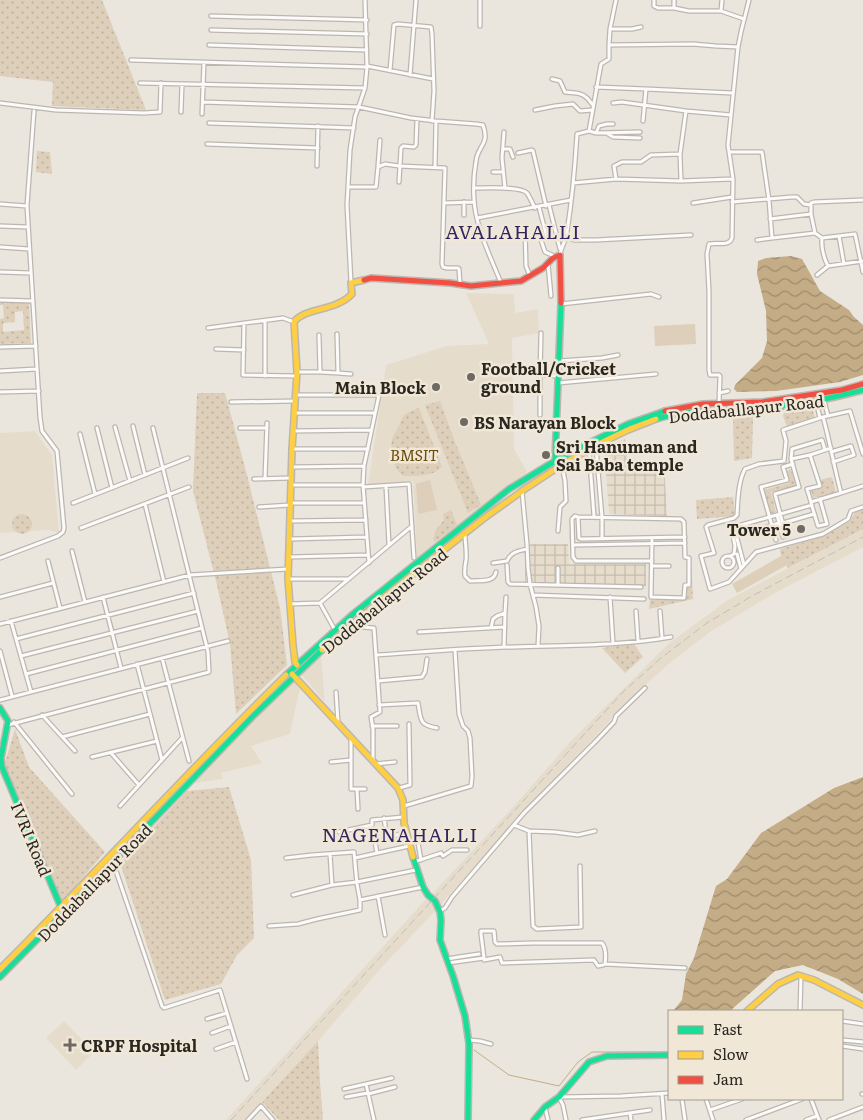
<svg xmlns="http://www.w3.org/2000/svg" width="863" height="1120" font-family="Literata,serif">
<defs>
<pattern id="industrial-grid" width="8" height="8" patternUnits="userSpaceOnUse" patternTransform="scale(1.25)"><rect width="8" height="8" fill="#e6dccc"/><path d="M0 4h8M4 0v8" fill="none" stroke="#c5bdaf"/></pattern>
<pattern id="green-dots" width="8" height="8" patternUnits="userSpaceOnUse" patternTransform="scale(1.25)"><rect width="8" height="8" fill="#ddcfb9"/><path d="M2 2h.1M6 6h.1" fill="none" stroke="#beb29f" stroke-width="1.8" stroke-linecap="round"/></pattern>
<pattern id="water-waves" width="16" height="10" patternUnits="userSpaceOnUse" patternTransform="scale(1.25)"><rect width="16" height="10" fill="#c3ac86"/><path d="M0 5q4-4 8 0t8 0" fill="none" stroke="#9f8c6d"/></pattern>
</defs>
<rect width="100%" height="100%" fill="#ebe6dd"/>
<path fill="#e6dccc" d="M466,293L514,294L515,313L538,309L539,333L512,338L514,449L527,472L417,558L413,481L368,485L386,365L447,346L489,344Z
M35,431L52,455L59,533L50,530L0,533V433Z
M863,529V547L775,593L710,632L671,662L633,696L483,857L441,904L433,893L515,805L570,742L668,644L728,600Z
M321,656L324,691V701L301,674Z
M294,681L300,687L290,734L251,746L262,763L221,773L223,779L190,784Z
M427,898L436,910L383,966L318,1041L245,1120H226Z
M64,1021L94,1052L76,1070L46,1038Z"/>
<path fill="url(#industrial-grid)" d="M625,439L628,463L664,461L667,516L609,514L604,445Z
M528,544H568L569,564H646V586L525,587V546Z"/>
<path fill="url(#green-dots)" fill-rule="evenodd" d="M0,0H102L146,110L52,106L53,82L0,76Z
M37,151L50,152L52,174L36,172Z
M0,302L29,303L31,343L0,344V319L4,318L3,305H0ZM23,311L24,330L3,332V323L15,322V312Z
M197,393H225L247,475L280,608L287,665L236,714L230,644L216,581L193,491Z
M440,401L455,442L481,505L468,513L425,405Z
M419,408L442,467C433,477 415,476 403,476C392,467 389,449 393,436C395,432 398,429 399,426C400,423 401,421 402,418C405,413 413,410 419,408Z
M812,408L815,418L787,427L783,416L784,413Z
M753,417L752,458L734,461L733,419Z
M791,469L796,486L771,492L776,512L770,514L764,490L789,483L786,471Z
M832,477L836,492L813,498L811,491L822,488L820,480Z
M733,497L735,516L697,519L696,500Z
M863,509V529L788,568L781,556L780,549L824,536L850,521L855,512Z
M451,510L457,525L435,542L433,539L434,537L435,531L444,520L443,514Z
M12 524a10 10 0 1 1 20 0a10 10 0 1 1-20 0Z
M690,561H691L693,599L649,609L650,600H686V588H690Z
M634,644L643,657L625,673L602,648Z
M15,729L29,767L105,852L61,903L4,766Z
M229,787L251,860L254,938L237,955L221,984L165,1000L120,863L187,791Z
M318,1041L320,1082L323,1120H279L262,1102Z"/>
<path fill="#ddcfb9" d="M695,324L696,344L655,346L654,326Z
M430,480L437,510L418,514L416,484Z
M781,556L787,565L737,593L732,584Z"/>
<path fill="url(#water-waves)" d="M791,256L802,259L820,291L849,310L854,317L863,325V375L840,382L776,391L737,392L734,389L735,385L762,358L767,341L766,311L757,274L758,261L766,258Z
M863,777V994L838,979L803,965L775,971L730,1011H673L682,1000L686,974L694,958L716,886L727,879L761,833L834,788Z"/>
<g fill="none" stroke-linecap="round" stroke-linejoin="round">
<path stroke="#c3ac86" stroke-width="1" d="M474,1050L509,1075L559,1086L578,1062L592,1052H654"/>
<defs>
<path id="street" d="M654,0V6L658,8H674L689,11H721
M722,0L721,11L744,19
M674,8V0
M211,16L367,20
M480,26V0
M610,29H632L641,27
M211,30L367,34
M209,45L367,50
M609,45L610,29L616,0
M131,60L367,67
M367,66L433,79
M390,70L394,25L398,24L431,27L432,34L434,91L432,121
M410,75L416,0
M552,79L560,81L565,92C573,93 581,92 587,98C590,101 591,103 593,105
M140,83L365,88
M596,87L646,89
M203,102L359,107L411,118L436,121L476,124L483,125C490,145 478,145 476,161C474,173 473,187 474,199C475,226 491,258 501,283
M0,103L56,110L144,113L160,112L161,83
M613,103L622,102L686,111L731,115
M535,110L555,106L573,104L580,111L592,110
M686,111L680,154L651,155L641,162H622L614,166L616,179L681,181L732,179
M181,112L182,84
M202,114L204,62
M643,121L646,89L732,93
M209,123L354,128
M589,131L596,133L640,132
M504,132L502,158L505,188
M596,133L599,126L607,124H613
M608,134L613,137L640,138
M207,144L318,148
M503,149H510L513,157
M729,152H762L769,200L772,238L815,233L822,238L855,234L863,272
M518,153L532,150L533,151L546,206
M680,154L681,181
M317,166L318,126
M378,166L380,140
M435,167L436,121
M493,172H503
M399,182L401,148L403,146L414,147L416,145L417,119
M573,183L616,179
M348,187H376L378,167L385,164L399,166L445,168L442,264L443,267L447,268H458L459,269L460,284
M474,188C484,188 521,186 527,193C530,197 532,203 535,208
M732,202L792,197H797L804,204L811,205
M444,203L474,202
M693,203L732,197
M0,204L27,206
M549,205L560,249
M539,207L547,238L557,236
M464,215V202
M477,218L571,200
M770,219L811,214
M0,226L28,227
M525,228L526,266L530,276
M815,233L811,214V203L814,202L863,200
M839,236L844,264
M566,237L574,240H596L691,235
M822,238C821,247 824,259 828,266L863,261
M541,240L545,252L552,255L553,258
M757,240L772,238
M0,247L29,249
M560,255C561,247 566,241 567,232C572,200 575,167 577,134L589,131L601,64L609,59V45L693,44L716,46L738,47
M548,264L551,296
M0,272L31,273
M817,275L828,266
M351,283L347,205L350,150L355,117L365,88L367,67L365,0
M0,300L33,301
M561,304L651,294L659,297
M265,321V376
M244,323L243,375L297,376
M208,328L283,318L294,322
M0,347L36,346
M216,349L244,350
M559,361L602,358L618,355
M0,371L37,369
M298,372H320L319,335
M320,372L338,373L337,334
M338,373L351,374
M540,375L541,333
M558,383L656,374
M0,392L39,391
M719,393L728,391
M296,395H379L364,466L363,485L369,563
M824,400L828,416
M816,401L820,418
M231,402L295,401
M719,404L720,376L719,375H710L709,370V291L707,254L709,244C717,242 729,247 732,238L733,179L728,145L738,47L741,32L749,0
M294,413H375
M540,415V375L558,376
M823,417C830,442 834,467 841,493L811,502L807,489L820,486L810,455L831,448
M133,426L145,475
M115,427L130,481
M97,428L112,488
M240,428H267
M293,431L371,430
M80,434L95,494
M596,447L602,517V539
M292,449H368
M589,450L594,516
M831,452L851,446L854,455L833,462
M863,454L850,411L823,417L783,430L786,441L784,461L759,464L745,469C738,482 738,500 737,515L734,518L708,525L706,527L714,553L701,556L710,589L729,582L756,552L823,534L848,519L851,511L863,507
M791,459L792,449L822,440L825,450
M292,467L364,466
M254,479L291,478
M265,479L267,423
M291,485H363
M386,486L389,545
M363,487L409,484L414,558
M522,491L527,544L528,568L530,584L536,607L539,626L538,646
M841,493L863,486
M73,503L188,458
M291,503H364
M811,503L818,526L827,524L820,499
M145,504L164,582
M259,507L290,505
M777,515L783,537L786,536L775,494L799,487L791,459L810,455
M578,517L575,516L572,519L573,557L576,561H652
M290,521L366,520
M783,523L814,514
M742,525L745,533H747L779,523
M81,528L189,487
M558,531L560,507L566,501L565,481L562,466
M465,535C465,543 467,551 466,560C465,566 464,570 465,576L470,581C480,580 494,583 496,572
M652,538L651,597L684,598L685,585H689V558L685,557L684,522L681,519L578,517L579,538L581,539L685,537
M290,539L367,537
M776,540L761,487L787,480L783,467L793,464
M573,545L685,543
M72,551L85,602
M737,554L741,569
M722 562a6 6 0 1 1 12 0a6 6 0 1 1-12 0Z
M730,556L734,554L735,546L732,530
M289,557L368,555
M0,558L58,536L63,532L64,528L57,451L42,431L40,417L27,206L34,111
M48,561L60,608
M493,563L507,561C511,552 518,551 527,549
M507,565L508,582L510,584L641,587
M744,565L734,527L812,505
M652,566H669
M288,579H349
M558,585V568
M533,595L644,599
M0,597L53,583
M103,597L121,668
M610,597L613,643
M320,603L335,630
M289,604L320,603L412,526
M636,611L638,641
M660,611L662,638
M11,621L31,692
M0,624L190,575L288,569
M349,626L374,628L380,712L371,717L373,729V761
M491,628L493,619L497,616L505,613L506,597
M419,632L505,627
M16,639L194,593
M504,647L505,613
M0,651L12,696
M376,655C422,652 468,648 514,647C565,645 621,646 671,637
M21,656L198,611
M162,658L189,761
M137,664L162,760
M26,674L202,628
M378,681L422,677L425,672L427,659
M336,692L338,723
M0,700L228,641
M379,705L418,703C421,720 419,725 437,728
M42,715L75,751
M14,722L72,794
M8,725L209,672L208,652L153,428
M372,726H397
M62,737L150,714
M351,740V789H365
M111,753L139,785
M92,757L157,741
M331,762L351,760
M375,764L395,762
M399,788L410,785L409,724
M357,789L358,809
M120,806L182,738
M404,806L471,786L472,776L470,738L468,731L463,726L459,714L455,650
M384,818L387,838
M514,825L529,831L555,832L578,835L595,831
M416,831L421,860
M529,831L533,926L537,929L581,927L580,866
M339,832L372,825V820L403,817
M377,853L375,842L406,832
M330,854L332,885L357,882L416,870
M355,858L409,846
M113,862L162,1006L164,1008L220,990L247,1079
M414,862L441,853L443,856L452,850H467
M293,895L332,885
M378,896L385,935
M360,900L423,887
M440,911L445,908L452,897L524,813L597,740L614,722L616,716L645,688
M269,926L298,924L317,919L360,910V900L357,884L354,852L312,855L286,858
M447,959L459,957L479,954
M448,963L484,958V960L500,957L502,963L594,960L598,966L603,965L605,964C606,957 606,948 602,943H533L497,944L495,942L494,931H481V934L484,958
M605,964L685,968
M800,1011L801,976
M207,1019L227,1013
M842,1021L863,1024
M212,1033L231,1026
M469,1040L480,1041L491,1044
M842,1040L863,1042
M842,1046L863,1049
M216,1049L236,1042
M366,1084L374,1120
M344,1089L392,1078
M368,1094L395,1087
M662,1094L664,1120
M862,1094H863
M346,1097L368,1093
M682,1099L685,1120
M706,1099L713,1120
M811,1099L819,1120
M545,1107L548,1120
M710,1110L742,1099
M630,1113L631,1120
M248,1120L261,1106L273,1120
M566,1120L563,1105L559,1097L621,1096L669,1093
M582,1120L650,1110
M746,1120L802,1099
M806,1120L817,1116
M829,1120L863,1107"/>
<path id="fast" d="M656,419C690,409 725,411 760,408C795,406 829,399 863,390
M558,467L555,461L561,303
M286,675L353,614L509,489L555,461L589,443L628,424L665,411
M0,708L8,721L1,758L2,767L60,905L63,909
M413,857L423,887L428,895L435,901L440,912L441,920L440,940L453,976L465,1016L469,1044L468,1120
M0,977L88,888L255,714L322,650
M534,1120L545,1107L559,1097L589,1062L607,1056L669,1055"/>
<path id="slow" d="M322,650L392,591L483,519L525,489L560,466L603,442L628,430L656,419
M297,665L295,662L293,645L288,579L292,449L297,372L294,322C305,307 335,312 352,294L351,283L364,280
M292,674L398,788L403,800L404,823L413,857
M0,969C97,872 188,771 286,675
M747,1011L778,984L798,975L814,980L863,1005"/>
<path id="jam" d="M364,280L371,278L450,283L471,286L521,281L543,268L553,258L560,255L561,303
M665,411L703,404L762,402L842,390L863,384"/>
</defs>
<use href="#street" stroke="#bbb7b0" stroke-width="5.5"/>
<use href="#fast" stroke="#bbb7b0" stroke-width="8"/>
<use href="#slow" stroke="#bbb7b0" stroke-width="8"/>
<use href="#jam" stroke="#bbb7b0" stroke-width="8"/>
<use href="#street" stroke="#fcfbfa" stroke-width="3"/>
<use href="#fast" stroke="#16e098" stroke-width="5"/>
<use href="#slow" stroke="#ffcf43" stroke-width="5"/>
<use href="#jam" stroke="#f24e42" stroke-width="5"/>
<path stroke="#bfbebc" stroke-width="1" stroke-dasharray="8 4" stroke-linecap="butt" d="M231,1120L623,692L661,658L707,623L752,596L863,537"/>
</g>
<g fill="#6e6a63" stroke="#f1e7d7" stroke-width="2">
<circle cx="471" cy="377" r="5"/>
<circle cx="436" cy="387" r="5"/>
<circle cx="464" cy="422" r="5"/>
<circle cx="546" cy="455" r="5"/>
<circle cx="801" cy="529" r="5"/>
<path d="M67.5 1037.5h5v5h5v5h-5v5h-5v-5h-5v-5h5z"/>
</g>
<g text-anchor="middle" dominant-baseline="central" stroke-width="5" stroke-linejoin="round" paint-order="stroke">
<g font-size="16" font-weight="bold" fill="#2a2721" stroke="#f1e7d7" text-anchor="start">
<text x="481" y="368">Football/Cricket<tspan x="481" dy="18">ground</tspan></text>
<text x="426" y="387" text-anchor="end">Main Block</text>
<text x="474" y="422">BS Narayan Block</text>
<text x="556" y="446">Sri Hanuman and<tspan x="556" dy="18">Sai Baba temple</tspan></text>
<text x="791" y="529" text-anchor="end">Tower 5</text>
<text x="81" y="1045">CRPF Hospital</text>
</g>
<g font-size="16" fill="#2a2721" stroke="#f1e7d7">
<text transform="translate(746 408) rotate(-6)">Doddaballapur Road</text>
<text transform="translate(384 600) rotate(-39)">Doddaballapur Road</text>
<text transform="translate(32 839) rotate(67)">IVRI Road</text>
<text transform="translate(94 882) rotate(-46)">Doddaballapur Road</text>
</g>
<g font-size="16" font-style="italic" fill="#6b4b0a" stroke="#f1e7d7">
<text x="414" y="454">BMSIT</text>
</g>
<g font-size="19" letter-spacing="1" fill="#322560" stroke="#f1e7d7">
<text x="513" y="231">AVALAHALLI</text>
<text x="400" y="834">NAGENAHALLI</text>
</g>
</g>
<rect x="668" y="1010" width="175" height="90" fill="#f1e7d7" stroke="#a19a8e"/>
<rect x="678" y="1026" width="25" height="8" fill="#16e098" stroke="#a19a8e"/>
<text x="713" y="1035" font-size="15" fill="#2a2721">Fast</text>
<rect x="678" y="1051" width="25" height="8" fill="#ffcf43" stroke="#a19a8e"/>
<text x="713" y="1060" font-size="15" fill="#2a2721">Slow</text>
<rect x="678" y="1076" width="25" height="8" fill="#f24e42" stroke="#a19a8e"/>
<text x="713" y="1085" font-size="15" fill="#2a2721">Jam</text>
</svg>
